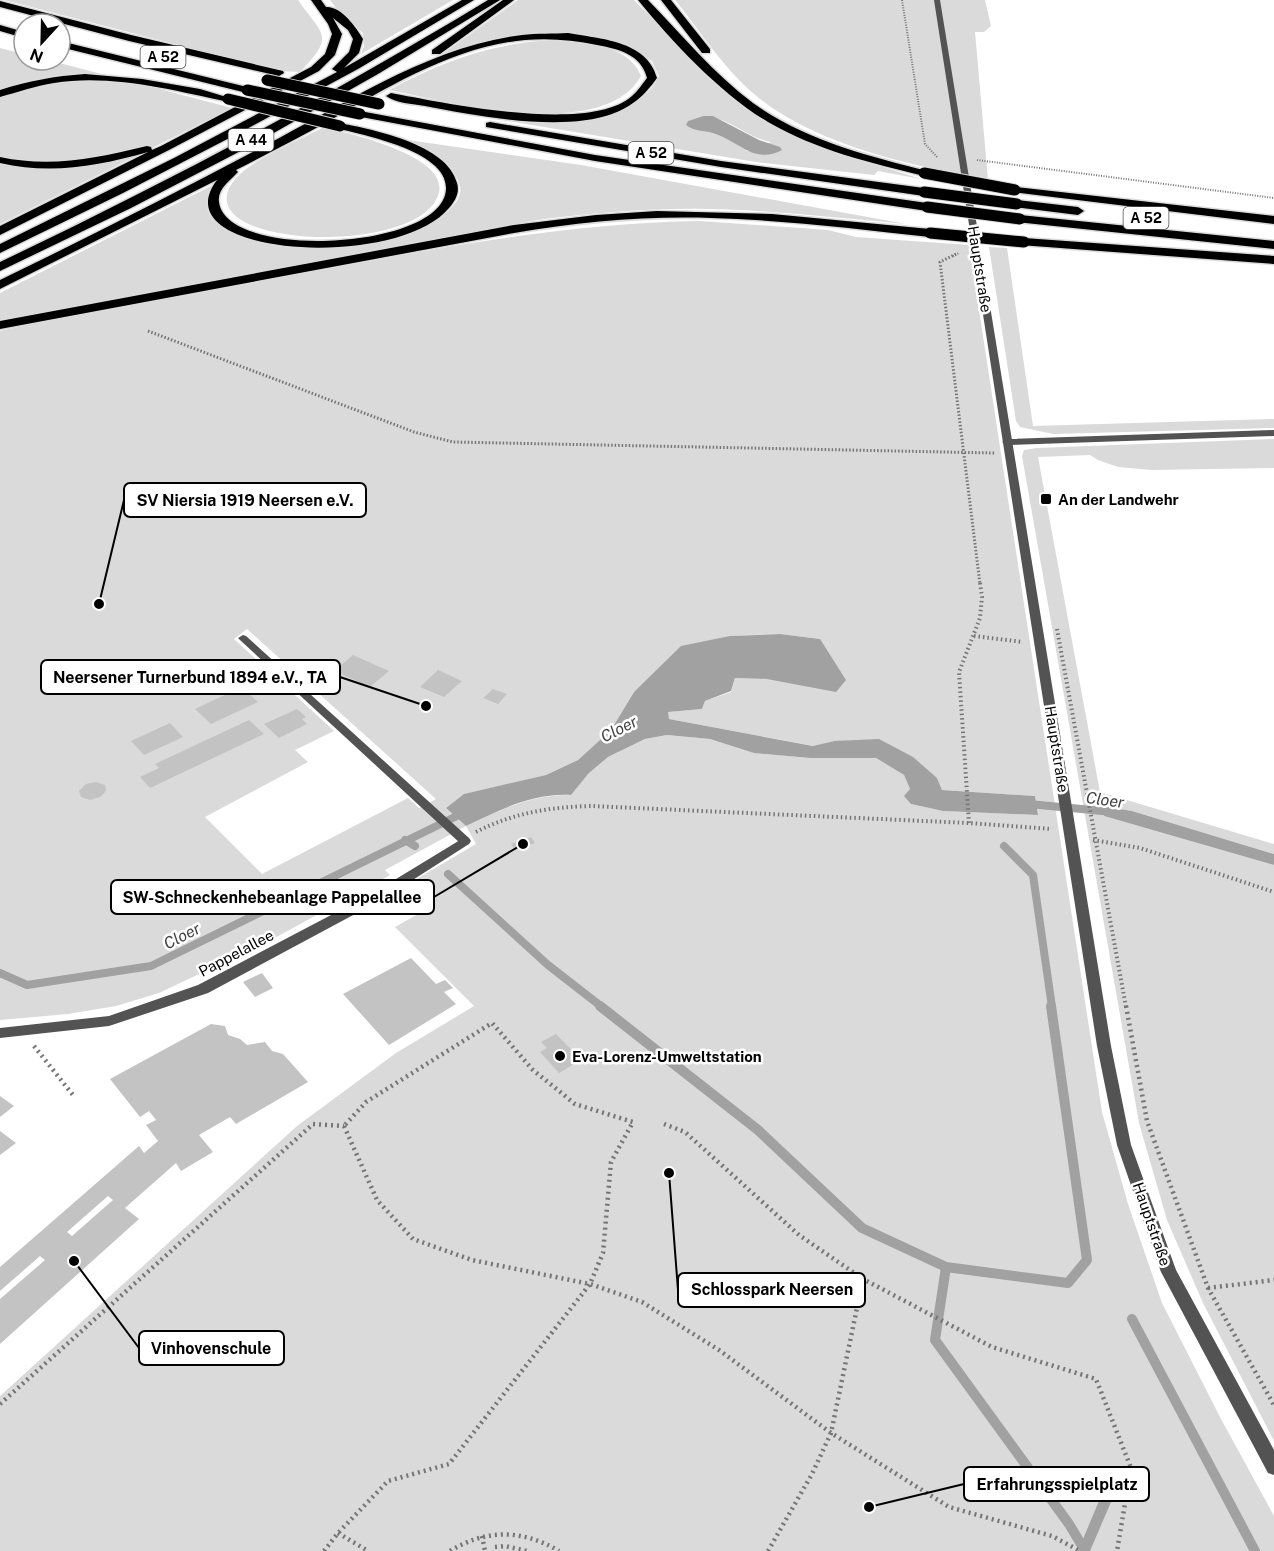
<svg xmlns="http://www.w3.org/2000/svg" width="1274" height="1551" font-family="'Public Sans',sans-serif">
<rect width="100%" height="100%" fill="#fff"/>
<path fill="#dadada" fill-rule="evenodd" d="M4,0H298C324,37 335,35 300,72L279,71Z
M330,0H453L361,54L364,46L363,33L339,12Z
M518,0H634L721,89L762,120L814,145L921,179L878,171L874,175L756,162L478,116C526,122 637,129 659,76L652,61L626,46L526,35L486,42L441,55ZM703,116C727,116 747,138 771,142L747,151L729,139L688,121Z
M675,0H985L991,26L984,32H975L988,180C908,165 800,142 741,82C717,58 697,27 675,0Z
M539,41C571,41 627,40 641,76C604,143 450,102 389,90C437,64 484,46 539,41Z
M0,48L24,54V60H48L232,108L0,224Z
M324,127C350,134 447,155 439,192C424,260 171,248 238,176C254,159 301,139 324,127Z
M394,138L581,165L906,224C839,218 773,210 706,209C649,208 593,213 537,220L0,321V293L213,185C176,246 320,250 352,246C385,242 425,234 449,210C455,205 462,195 460,187C454,157 420,146 394,138Z
M700,221L828,230L856,237L969,245L1102,1112L1128,1204L1162,1303L1221,1419L1274,1516V1551H0V1396L297,1126L396,1053L474,1006L395,927L418,914L422,909L421,902L403,887L476,844L466,826L385,870L390,875L271,940L159,993L116,1006L68,1014L0,1020V331C99,308 200,292 300,274C433,249 565,223 700,221ZM247,629L436,799L419,808L408,798L262,874L205,817L308,762L295,750L334,731L234,639ZM779,634L820,639L767,679L735,678L731,692L705,701L702,709L667,712L669,719L814,746L834,741L937,778L942,790L1035,796L1038,815L943,811L911,804L910,789L904,775L876,758H810L755,753L710,739L667,735L645,739L608,757L589,773L571,795C532,794 500,810 466,826L446,808L465,794L546,775L578,760L611,730L634,692L730,636Z
M989,247L1007,248L1033,426L1274,419V428L1053,434L1020,427L1016,421Z
M1274,439V468L1151,470L1118,467L1098,460L1090,455L1038,457L1100,792L1274,844V854L1132,811L1102,806L1104,816L1274,865V1441L1203,1303L1167,1220L1139,1123L1022,456L1024,450L1037,448Z"/>
<path fill="#a1a1a1" d="M703,116H713L759,140L780,147L782,150C754,165 739,141 713,133C703,130 695,132 686,125L688,121Z
M780,634L820,639L846,680L836,692L767,679L735,678L731,691L705,701L702,709L668,712L669,719L813,746L834,741L879,739L913,757L937,778L942,790L1035,796L1038,815L943,811L911,804L904,796L910,789L904,775L876,758H810L754,753L710,739L667,735L645,739L608,757L589,773L571,795C532,793 500,810 466,826L446,808L464,794L546,775L578,760L611,730L634,692L681,646L730,636Z
M1102,806L1132,811L1274,854V865L1104,816Z
M1104,1489L1114,1495L1090,1551H1078Z"/>
<g fill="none" stroke-linecap="round" stroke-linejoin="round">
<path stroke="#a1a1a1" stroke-width="8" d="M1029,804L1113,812
M405,840L415,846
M1004,846L1033,875L1052,1007
M448,874L548,965L602,1007
M0,973L27,985L151,966L463,813"/>
<path stroke="#a1a1a1" stroke-width="10" d="M600,1006L758,1130L862,1228L946,1267L1068,1283L1087,1260L1051,1006
M946,1267L935,1340L1069,1524L1081,1544
M1132,1319L1255,1551"/>
</g>
<path fill="#c3c3c3" fill-rule="evenodd" d="M353,655L389,671L370,687L334,671Z
M438,670L462,681L444,697L420,687Z
M242,687L258,702L211,724L195,709Z
M493,689L507,694L498,704L483,698Z
M297,709L306,717L302,719L307,724L279,738L264,724Z
M249,720L264,734L150,788L140,777L159,768L155,764Z
M170,723L183,737L144,755L131,741Z
M96,782L105,785L106,791L100,797L90,800L81,797L79,791L86,784Z
M531,837L535,843L515,850L511,844Z
M411,958L436,984L445,980L453,988L444,992L456,1004L389,1045L343,994Z
M262,973L273,988L255,997L243,982Z
M211,1024L225,1026L228,1035L240,1039L247,1045L265,1042L272,1051L283,1054L308,1082L236,1124L230,1117L199,1135L213,1152L181,1171L176,1163L125,1208L139,1219L0,1344V1299L45,1260L40,1256L0,1291V1267L139,1146L144,1153L158,1141L146,1125L156,1120L149,1111L140,1117L110,1079ZM108,1196L113,1200L72,1236L67,1232Z
M556,1034L581,1060L559,1073L540,1052L547,1048L541,1042Z
M0,1096L14,1106L0,1117Z
M0,1131L16,1143L0,1155Z"/>
<g fill="none" stroke-linecap="round" stroke-linejoin="round">
<defs>
<path id="motorway" d="M311,0H321L326,7C341,6 356,27 363,39L359,53L344,68L462,0H474L358,69L241,132L123,193L0,253V244L174,158L337,72L332,69L349,52L353,39L348,30L333,18L342,34L335,55L319,71L169,150L0,235V226L148,152C98,166 51,175 0,163V157C51,168 97,158 147,146L151,147L152,150L161,146L311,67L325,54L332,34L328,24Z
M488,0H500L378,74L256,143L131,208L0,271V262C167,182 330,96 488,0Z
M503,0H514L440,54H432V50Z
M638,0H648C682,35 714,74 753,103C805,140 868,156 928,171L930,173L924,176C871,163 816,150 768,122C722,95 672,42 638,0Z
M661,0H671L710,49V53H702Z
M0,1L131,35L283,71L284,73L279,76L129,41L0,7Z
M0,25L24,32V38L0,31Z
M568,33C599,39 647,40 657,78C644,96 633,106 612,114C562,132 476,116 425,106C413,104 395,103 386,96L391,93C444,103 590,134 632,96C638,91 642,84 647,78C641,54 618,49 597,45C573,40 550,38 525,40C455,46 388,87 329,121C298,138 267,154 236,170L238,172C230,181 217,189 219,202C226,261 444,250 446,189C448,151 363,135 336,128V124L340,123C374,130 447,144 457,183C460,193 455,201 449,208C397,271 159,257 217,180L0,289V280C89,237 177,192 264,146C347,103 428,47 522,35C537,33 553,34 568,33Z
M60,41L251,88L252,90L247,93L60,47Z
M85,74L142,79L200,89L233,99L228,102C172,90 111,74 54,83C35,86 18,92 0,97V90C28,81 55,76 85,74Z
M360,111L595,155L927,203L933,207L927,211L595,161L356,116L355,114Z
M490,122L721,161L924,188L930,192L924,196L721,167L486,127V123Z
M1015,187L1274,216V224L1011,192V188Z
M1017,200L1078,207L1084,211L1078,215L1013,207L1011,204Z
M657,211L772,214L930,229L936,233L930,237C857,229 784,220 711,218C644,216 579,222 514,233L0,329V321L514,225L596,215Z
M1020,215L1274,241V249L1016,222V216Z
M1024,238L1274,256V264L1020,245V239Z"/>
</defs>
<use href="#motorway" stroke="#dbdbdb" stroke-width="3"/>
<path stroke="#757575" stroke-width="2" stroke-dasharray="1 1.5" stroke-linecap="butt" d="M902,0L925,144L938,158
M977,160L1274,198
M953,256L959,253"/>
<path stroke="#757575" stroke-width="3" stroke-dasharray="1.5 2" stroke-linecap="butt" d="M956,254L940,262L980,584
M148,331L414,432L453,442L995,453"/>
<path stroke="#757575" stroke-width="4" stroke-dasharray="1.5 3" stroke-linecap="butt" d="M1057,629L1126,1007
M974,636L1023,642
M969,823L959,672L980,618L982,597L980,583
M476,832C513,813 550,807 591,806L969,823L1052,829
M1093,840L1140,848L1274,892"/>
<path stroke="#757575" stroke-width="4.5" stroke-dasharray="2 4" stroke-linecap="butt" d="M1126,1006L1147,1121L1208,1288L1274,1405
M34,1046L73,1095
M664,1124L685,1132L799,1235L863,1279L992,1347L1096,1379L1131,1468L1117,1551
M344,1126L377,1200L413,1239L472,1260L590,1284L642,1302L719,1350L831,1433L949,1507L1052,1536L1080,1551
M1208,1288L1274,1280
M0,1404L313,1124L344,1126
M338,1533L368,1551
M482,1536L485,1551
M495,1547L505,1546L527,1551
M324,1551L338,1533L388,1481L449,1464L590,1284L603,1253L611,1162L633,1122L575,1104L533,1070L492,1023L366,1102L344,1126
M450,1551C486,1529 522,1529 559,1551
M768,1551L812,1474L831,1433L863,1279"/>
<path fill="#535353" fill-rule="evenodd" d="M243,635L246,636L469,838L470,841L469,844H461L240,640L238,638Z"/>
<path fill="#535353" fill-rule="evenodd" d="M1274,430V436L1007,445L1002,442L1007,439Z
M465,837L469,838L471,841L469,844L383,899L208,993L109,1026L0,1038V1028L109,1016L198,985L373,893Z"/>
<path fill="#535353" fill-rule="evenodd" d="M934,0H940L1111,1046L1131,1145L1176,1270L1274,1450V1475L1268,1473L1161,1272L1117,1145L1097,1046Z"/>
<use href="#motorway" fill="#000" fill-rule="evenodd"/>
<defs>
<path id="motorway-bridge" d="M267,80L379,104
M247,90L360,114
M228,99L340,126
M924,173L1015,190
M924,192L1017,204
M927,207L1020,219
M930,233L1024,242"/>
</defs>
<use href="#motorway-bridge" stroke="#dbdbdb" stroke-width="13" stroke-linecap="butt"/>
<use href="#motorway-bridge" stroke="#000" stroke-width="11"/>
</g>
<g fill="#000" stroke="#fff" stroke-width="2">
<rect x="1040" y="493" width="12" height="12" rx="3"/>
<circle cx="560" cy="1056" r="6"/>
</g>
<g text-anchor="middle" dominant-baseline="central" stroke-width="5" stroke-linejoin="round" paint-order="stroke">
<g fill="#fff" stroke="#4c4c4c" stroke-width="1.5">
<rect x="140.5" y="46" width="45" height="22" rx="4.5"/>
<rect x="228.5" y="129" width="45" height="22" rx="4.5"/>
<rect x="628.5" y="142" width="45" height="22" rx="4.5"/>
<rect x="1123.5" y="207" width="45" height="22" rx="4.5"/>
</g>
<g font-size="14" font-weight="bold" fill="#000">
<text x="163" y="57">A 52</text>
<text x="251" y="140">A 44</text>
<text x="651" y="153">A 52</text>
<text x="1146" y="218">A 52</text>
</g>
<g font-size="15" fill="#000" stroke="#fff">
<text transform="translate(980 269) rotate(81)">Hauptstraße</text>
<text transform="translate(1057 749) rotate(81)">Hauptstraße</text>
<text transform="translate(236 953) rotate(-28)">Pappelallee</text>
<text transform="translate(1152 1224) rotate(71)">Hauptstraße</text>
</g>
<g font-size="15" font-weight="bold" fill="#000" stroke="#fff" text-anchor="start">
<text x="1058" y="499">An der Landwehr</text>
<text x="572" y="1056">Eva-Lorenz-Umweltstation</text>
</g>
<g font-size="16" font-style="italic" fill="#424242" stroke="#fff">
<text transform="translate(619 729) rotate(-27)">Cloer</text>
<text transform="translate(1105 800) rotate(8)">Cloer</text>
<text transform="translate(182 936) rotate(-27)">Cloer</text>
</g>
</g>
<path fill="none" stroke="#000" stroke-width="2" d="M99 604L124 500M426 706L340 677M523 844L434 897M669 1173L678 1290M74 1261L139 1348M869 1507L964 1484"/>
<g fill="#000" stroke="#fff" stroke-width="2">
<circle cx="99" cy="604" r="6"/>
<circle cx="426" cy="706" r="6"/>
<circle cx="523" cy="844" r="6"/>
<circle cx="669" cy="1173" r="6"/>
<circle cx="74" cy="1261" r="6"/>
<circle cx="869" cy="1507" r="6"/>
</g>
<g fill="#fff" stroke="#000" stroke-width="2">
<rect x="124" y="483" width="242" height="34" rx="6"/>
<rect x="41" y="660" width="299" height="34" rx="6"/>
<rect x="111" y="880" width="323" height="34" rx="6"/>
<rect x="678" y="1273" width="187" height="34" rx="6"/>
<rect x="139" y="1331" width="145" height="34" rx="6"/>
<rect x="964" y="1467" width="185" height="34" rx="6"/>
</g>
<g font-size="16" text-anchor="middle" font-weight="bold" fill="#000">
<text x="245" y="506">SV Niersia 1919 Neersen e.V.</text>
<text x="190" y="683">Neersener Turnerbund 1894 e.V., TA</text>
<text x="272" y="903">SW-Schneckenhebeanlage Pappelallee</text>
<text x="772" y="1295">Schlosspark Neersen</text>
<text x="211" y="1354">Vinhovenschule</text>
<text x="1057" y="1490">Erfahrungsspielplatz</text>
</g>
<g transform="translate(42 42) rotate(202)"><circle r="28" fill="#ffffff" stroke="#999999" stroke-width="1.5"/>
<path d="M0-4.5L10 22L0 15L-10 22Z" fill="#000000"/>
<text y="-9" font-size="16" font-weight="bold" text-anchor="middle" fill="#000000">N</text>
</g>
</svg>
